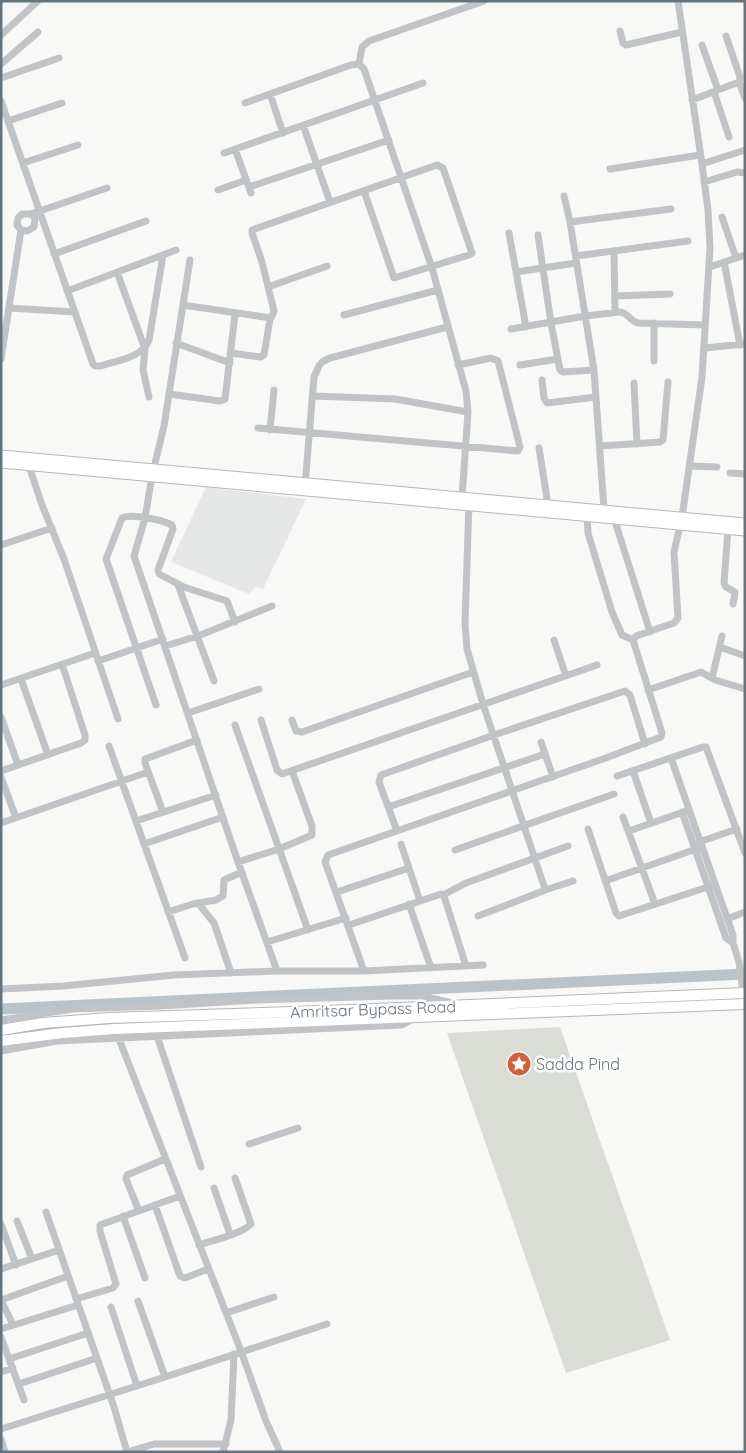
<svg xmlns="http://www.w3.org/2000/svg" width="746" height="1453" font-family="Quicksand,sans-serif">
<rect width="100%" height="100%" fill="#f8f8f7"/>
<path fill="#e6e7e7" d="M206,487L306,499L263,589L255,587L249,594L171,562Z"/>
<path fill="#d9ddd6" d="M560,1027L670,1340L566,1373L447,1033Z"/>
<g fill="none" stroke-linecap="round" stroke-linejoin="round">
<path stroke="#bac4c8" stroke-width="11" d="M1,1009L745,974"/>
<defs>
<path id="major" d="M1,455L745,523
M1,463L745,531"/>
<path id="highway" d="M1,1030L43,1023L109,1018L351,1010L745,993
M1,1041L62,1033L115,1029L745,1004"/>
</defs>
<use href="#major" stroke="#b4b8bb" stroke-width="11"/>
<use href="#highway" stroke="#b4b7ba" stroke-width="12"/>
<path stroke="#c0c4c7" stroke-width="7" d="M620,31L623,43L626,45L682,32
M1,35L38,1
M702,45L718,90
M1,64L38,32
M359,64L362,47L369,41L484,1
M1,78L59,58
M739,82L745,98
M714,92L729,137
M270,94L283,133
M692,100L739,82L740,77L726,36
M1,101L93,364L95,366H101C118,360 142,358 149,340L163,255
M245,103L351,65L359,64L364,69L432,268L466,391L468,412L462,497
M8,121L62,103
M303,125L330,202
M235,149L251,193
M224,153L423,83
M23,163L78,145
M702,164L745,150
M610,169L700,155
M704,182L737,172L745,173
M249,187L389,140
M218,190L246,180
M564,196L570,222L594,370L604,509
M722,217L736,258
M570,222L671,209
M21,230L27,231L34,227L35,218L31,214
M509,233L526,327
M538,235L551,323L560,370L563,372L594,370
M614,251L615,312
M54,254L146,221
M576,256L688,241
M190,260L164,426L152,476L145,518L134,556L238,862L277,971
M724,262L740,345
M710,267L745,255
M117,272L145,349L143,370L149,397
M516,272L576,263
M268,287L327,266
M67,291L176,250
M615,296L670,294
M183,305L271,318L274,311L262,262L252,233V230L437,165L443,168L472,253L469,255L394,278L364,191
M9,308L75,312
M344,315L438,290
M654,323V361
M511,329L585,316L620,312C627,312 630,321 638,323L705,325
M176,343L230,363
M704,348L744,344
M231,353L260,357L264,355L270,319
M1,359L21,230L17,225L18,218L22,214H31L107,188
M520,365L558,359
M542,380L544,398L547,403L596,397
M634,383L637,444
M169,394L220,401L225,399L235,314
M313,396L395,399L468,412
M258,428L518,451L520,447L498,361L491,358L458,365
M270,430L274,390
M600,446L660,442L663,440L668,382
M539,448L548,505
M29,466L42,505L64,559L118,719
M689,466L717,467
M730,473L745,474
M305,486L314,377L319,366L322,362L330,358L447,327
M469,501L465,624L467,649L483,704L545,889L543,891L478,916
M587,514L588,533L612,612L622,635L633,640
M614,518L650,632
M728,529L724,583L726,587L735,592L733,604
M1,545L52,528
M178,585L214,681
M554,640L566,676
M165,646L198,636L272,606
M720,647L745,656
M98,661L163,639
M712,678L722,636
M21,679L48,755
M1,685L95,653
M648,690L701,672L715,680L745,689
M156,705L106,559L122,518C132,513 162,520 172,525L173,529L158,570L159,574L184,587L227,601L235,622
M188,713L259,689
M1,717L18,765
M261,720L277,770L282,774L597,665
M292,720L296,731L302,732L473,672
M235,725L308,930
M541,742L553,777
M109,746L185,958
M671,758L733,935V943L739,962L743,993
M1,771L81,743L85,740V735L62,664
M633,771L651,823
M617,776L703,747H706L745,853
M1,777L16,818
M388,807L545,754
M163,812L145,763V759L197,740
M682,812L726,938L733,943
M623,817L655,904
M136,821L216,795
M1,823L148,772
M588,829L616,913L619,916L714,885
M397,831L379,782L381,775L494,735L625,691L630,695L645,744
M629,831L686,811
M699,842L737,829
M144,844L223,817
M401,844L420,901
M455,850L614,794
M238,862L279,849L312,835V826L292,771
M605,881L699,848
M545,890L573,881
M337,892L409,868
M443,895L466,883L568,846
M198,903L214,923L231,973
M409,904L431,968
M168,912L193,904L216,900L223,896L224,880L242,872
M727,919L745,912
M349,925L441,894L444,896L466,966
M267,942L346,918
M364,971L325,862L328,855L603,759L661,737L662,733L633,640L636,636L674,623L678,618L674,552L682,517L702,377L710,248L708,210L702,164L678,1
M1,989L63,986L174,975L277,971H364L483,965
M1,1020L73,1009L160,1006L256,1000L391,996H422L452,1003
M157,1036L201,1167
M119,1039L241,1351L266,1421L280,1452
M1,1051L57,1041L402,1025L413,1019
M249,1144L298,1128
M214,1188L230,1234
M155,1205L180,1276L185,1278L208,1269
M139,1211L126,1179L127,1175L165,1159
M46,1212L114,1407L127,1452
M123,1216L145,1278
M17,1221L32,1259
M1,1224L16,1265
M199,1245C213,1240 242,1234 251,1224L235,1178
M1,1269L59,1250
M76,1299L113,1288L116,1284L100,1231V1225L180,1196
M1,1300L68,1276
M1,1300L13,1325
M138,1301L165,1377
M111,1307L137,1386
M226,1313L274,1297
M1,1329L78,1305
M1,1337L9,1359
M1,1372L13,1368
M19,1384L97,1358
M24,1400L9,1359L88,1333
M1,1429L165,1377L327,1324
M1,1439L5,1452
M127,1452L154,1444H226
M223,1452L231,1420L234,1354"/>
<use href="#major" stroke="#fff" stroke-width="9"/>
<use href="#highway" stroke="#fff" stroke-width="10"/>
</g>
<defs>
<symbol id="sight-disc" viewBox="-11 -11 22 22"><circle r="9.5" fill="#d0613f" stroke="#fff"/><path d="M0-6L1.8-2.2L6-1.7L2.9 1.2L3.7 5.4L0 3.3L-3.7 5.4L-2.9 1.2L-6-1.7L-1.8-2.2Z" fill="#fff"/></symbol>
</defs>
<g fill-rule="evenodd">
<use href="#sight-disc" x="505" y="1050" width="28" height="28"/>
</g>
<g text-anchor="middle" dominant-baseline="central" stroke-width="5" stroke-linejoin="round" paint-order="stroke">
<g font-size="16" fill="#66747e" stroke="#fff">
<text transform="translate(373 1009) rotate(-2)">Amritsar Bypass Road</text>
</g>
<g font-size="16" fill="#66747e" stroke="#fff" text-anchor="start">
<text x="536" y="1064">Sadda Pind</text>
</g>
</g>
<rect width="746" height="1453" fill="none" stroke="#66747e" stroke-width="5"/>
</svg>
